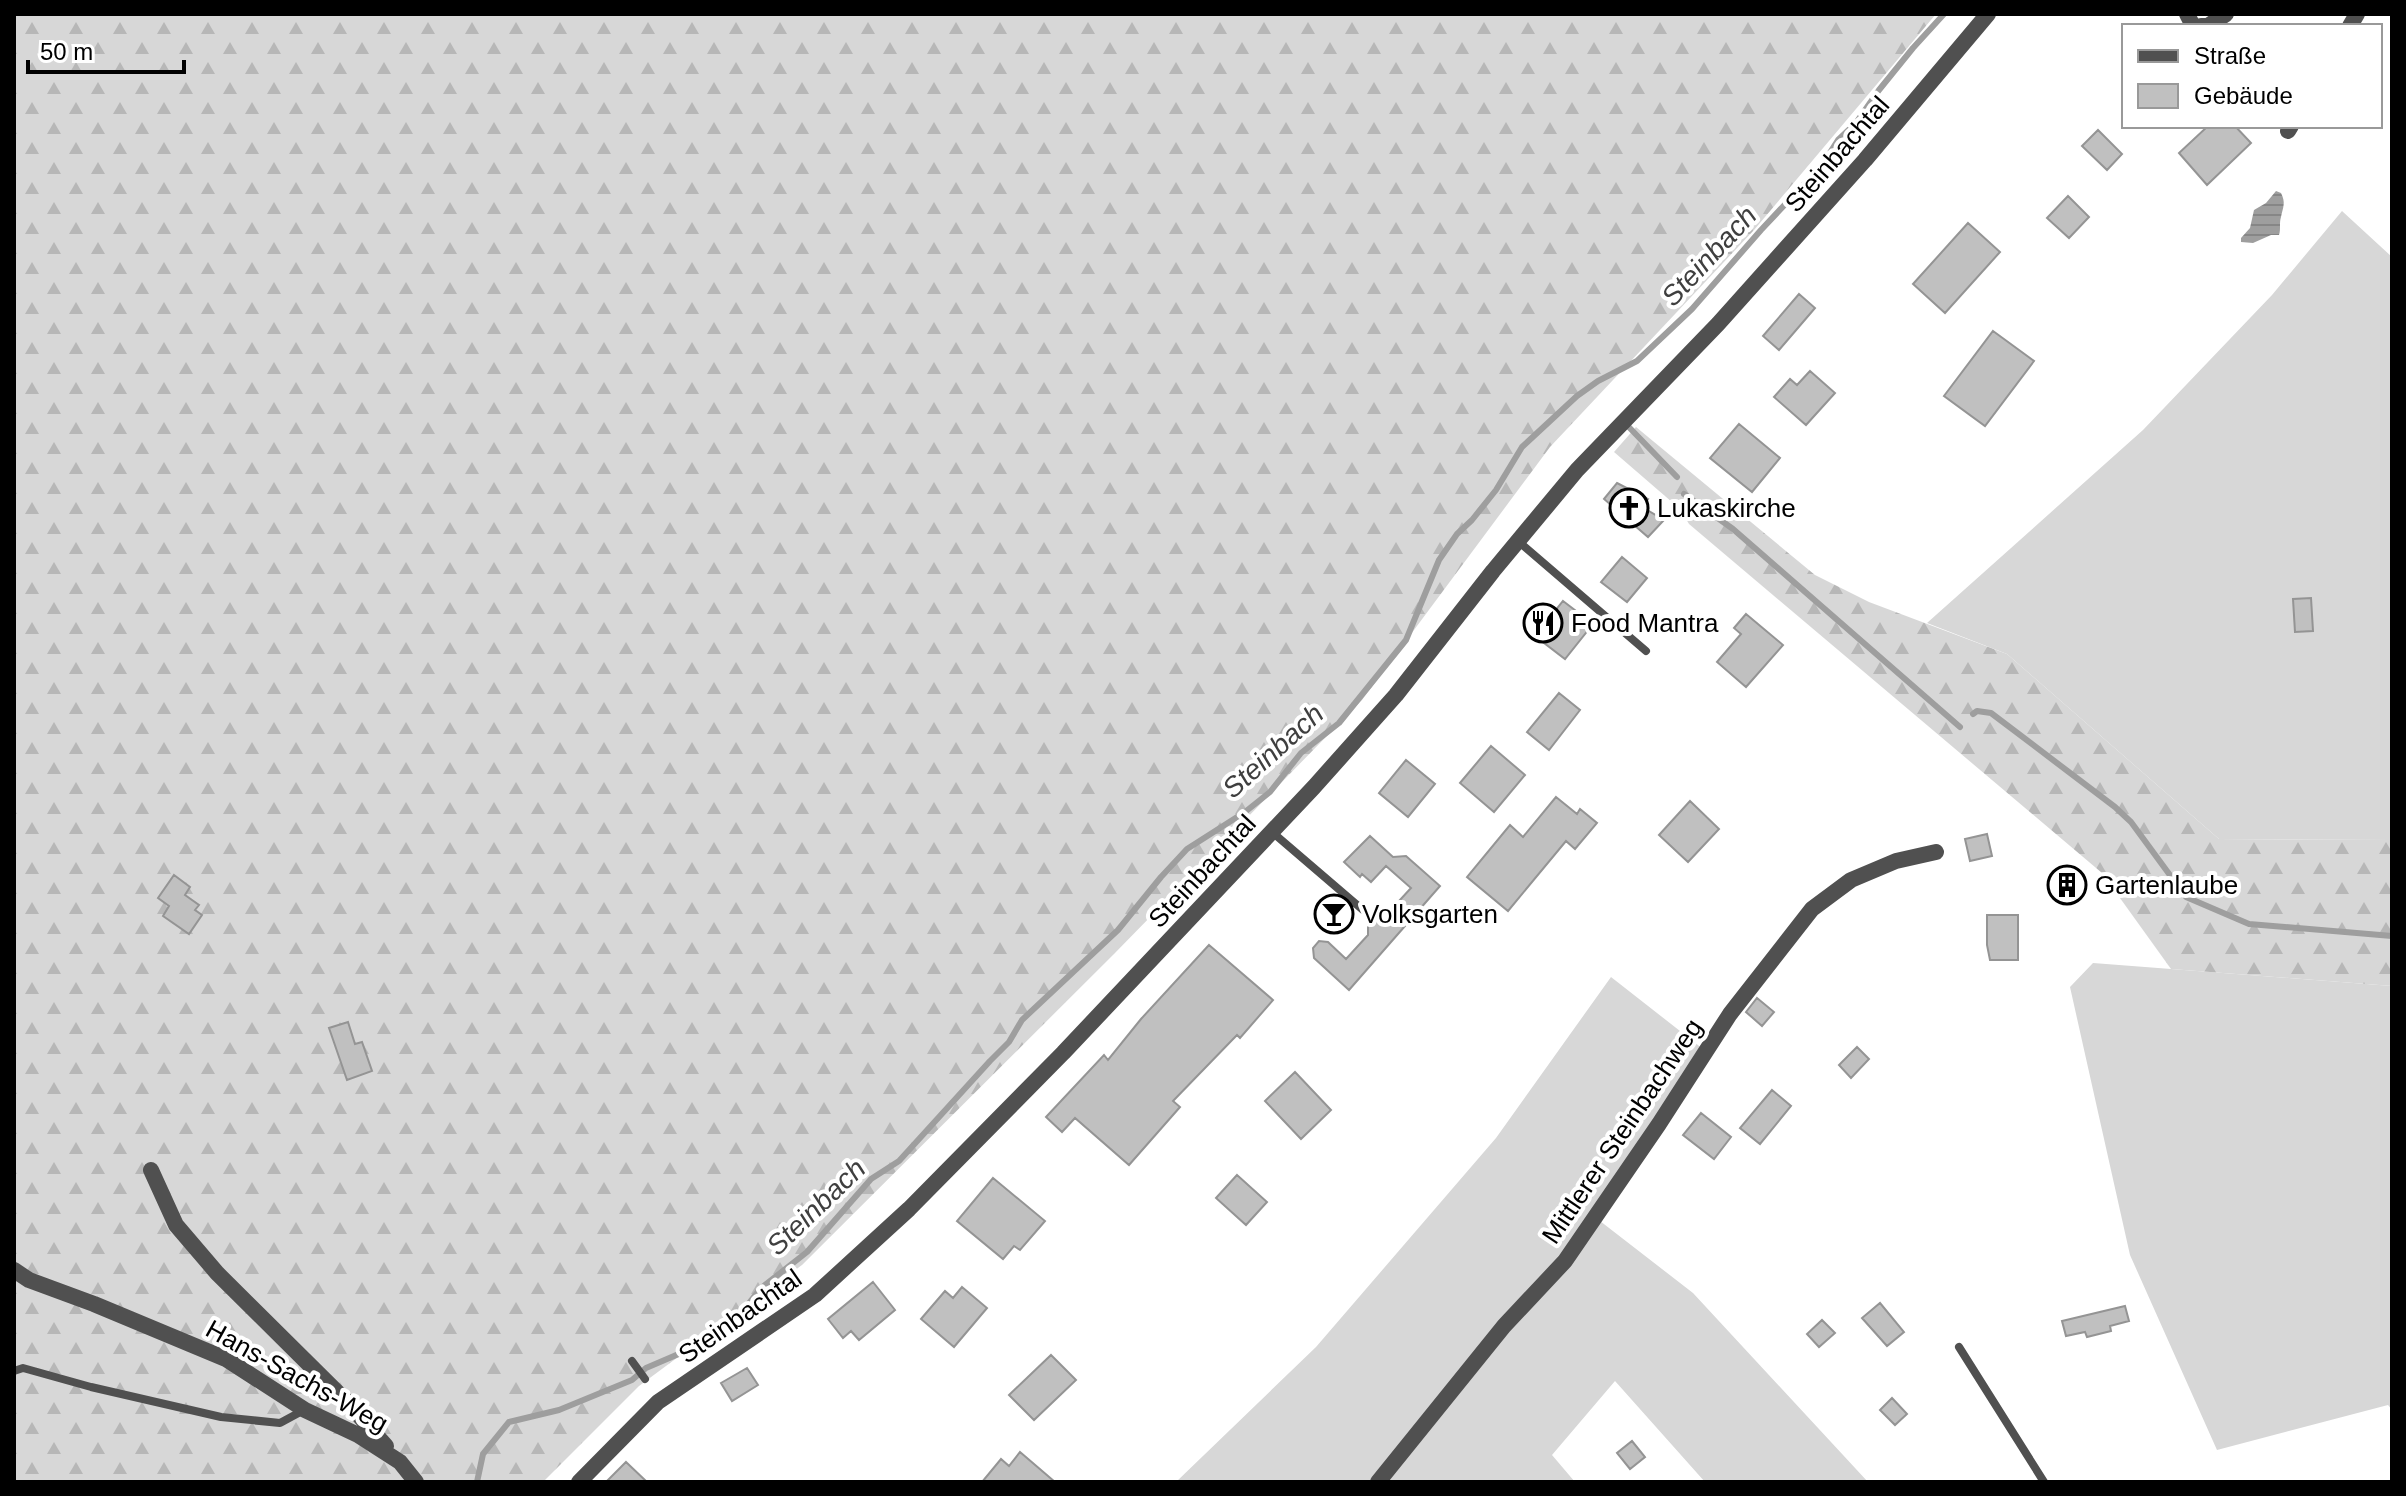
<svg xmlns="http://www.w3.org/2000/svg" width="2406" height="1496" font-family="Helvetica,sans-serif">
<defs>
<pattern id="forest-firs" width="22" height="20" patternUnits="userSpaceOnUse" patternTransform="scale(2)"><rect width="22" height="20" fill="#d7d7d7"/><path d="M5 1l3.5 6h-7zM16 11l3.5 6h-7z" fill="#b7b7b7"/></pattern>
<pattern id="water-rules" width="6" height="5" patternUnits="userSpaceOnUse" patternTransform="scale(2)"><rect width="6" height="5" fill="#9e9e9e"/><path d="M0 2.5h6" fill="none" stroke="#868686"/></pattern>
</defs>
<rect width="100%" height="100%" fill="#fff"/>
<path fill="#d7d7d7" d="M2342,211L2392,257V840L2219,839L2007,654L1927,623L2143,430L2272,295Z
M2093,963L2392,986V1410L2388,1405L2217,1450L2130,1255L2070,987Z
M1611,977L1703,1049L1600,1221L1693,1293L1868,1482H1705L1615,1381L1552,1455L1575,1482H1176L1316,1347L1496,1138Z"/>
<path fill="url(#forest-firs)" d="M14,14H1936L1754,230L1550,447L1362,700L1114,954L802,1265L639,1386L543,1482H14Z
M1636,427L1815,575L1869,602L2007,654L2219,839L2392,840V986L2171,969L2102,873L1689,524L1680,509L1614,452Z"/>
<path fill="url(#water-rules)" d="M2276,191L2281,193C2286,203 2283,207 2281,217C2279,223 2281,229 2279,235H2271L2253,243L2241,242V238L2250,228L2254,210L2266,203Z"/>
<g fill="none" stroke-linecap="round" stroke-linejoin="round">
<path stroke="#9e9e9e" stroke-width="6" d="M1624,422L1677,477
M1684,494L1733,529L1960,727
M1973,714L1977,711L1991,713L2115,807L2131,822L2186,897L2249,924L2392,936
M477,1482L483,1454L509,1422L559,1410L632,1380L646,1368L702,1344L738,1321L746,1307L760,1289L807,1252L871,1179L899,1161L990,1061L1009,1042L1022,1020L1118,930L1161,877L1187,849L1245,812L1270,792L1301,753L1339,723L1406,640L1439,560L1457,534L1472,520L1496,490L1522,447L1577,396L1598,381L1637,361L1692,309L1761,230L1822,165L1838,140L1856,123L1879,90L1913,48L1944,14"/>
</g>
<path fill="#c0c0c0" stroke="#949494" stroke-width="2" d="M2208,126H2235L2251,143L2207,185L2179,153Z
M2098,130L2122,154L2107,170L2082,146Z
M2068,196L2089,217L2069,238L2047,218Z
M1968,223L2000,252L1945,313L1913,284Z
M1799,294L1815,308L1779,350L1763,336Z
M1993,331L2034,361L1985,426L1944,396Z
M1810,371L1835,393L1806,425L1774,397L1790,379L1797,385Z
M1739,424L1780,458L1752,492L1710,458Z
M1617,483L1648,499L1642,507L1664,520L1648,537L1604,499Z
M1622,557L1647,578L1627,602L1601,582Z
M2311,598L2313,631L2295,632L2293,599Z
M1563,601L1593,624L1565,659L1535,636Z
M1746,614L1783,645L1746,687L1717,662L1741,634L1734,628Z
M1559,693L1580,710L1549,750L1527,732Z
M1491,746L1525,775L1494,812L1460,783Z
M1406,760L1435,784L1408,817L1379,793Z
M1556,797L1577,814L1580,809L1597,823L1575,849L1566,841L1508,911L1467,877L1510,825L1523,837Z
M1690,801L1719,829L1688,862L1659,835Z
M1987,834L1992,856L1970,861L1965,839Z
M1370,836L1393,857L1406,856L1440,886L1349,990L1314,958L1313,948L1319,941L1328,942L1346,959L1368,935V923L1376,914L1388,913L1411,888L1386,866L1371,882L1362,874L1360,877L1344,862Z
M2063,867L2085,884L2070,903L2049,886Z
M174,875L190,887L185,895L199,905L195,910L202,915L189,934L163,916L169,906L158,898Z
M1987,915H2018V960H1990L1987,945Z
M1209,945L1273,1000L1240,1038L1237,1035L1173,1101L1180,1107L1129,1165L1075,1118L1062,1132L1046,1117L1104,1055L1108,1060L1141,1019Z
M1757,998L1774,1012L1762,1026L1746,1012Z
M348,1022L355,1044L362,1042L372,1071L347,1080L329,1028Z
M1857,1047L1869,1059L1851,1078L1839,1065Z
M1295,1072L1331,1110L1301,1139L1265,1101Z
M1772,1090L1791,1106L1760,1144L1740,1128Z
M1701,1113L1731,1137L1714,1159L1683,1135Z
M1237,1175L1267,1202L1246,1225L1216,1198Z
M993,1178L1045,1221L1020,1250L1014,1246L1003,1259L957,1221Z
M873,1282L895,1310L859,1340L851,1331L843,1338L828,1319Z
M962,1287L987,1308L954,1347L921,1319L945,1291L953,1298Z
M1880,1303L1904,1332L1887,1346L1862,1318Z
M2125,1306L2129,1321L2110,1326L2111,1331L2087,1337L2085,1332L2066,1336L2062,1321Z
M1822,1320L1835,1333L1819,1347L1807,1334Z
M1051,1355L1076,1380L1034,1420L1009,1395Z
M747,1368L758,1385L732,1401L721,1383Z
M1892,1398L1907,1414L1895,1425L1880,1410Z
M1632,1441L1645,1457L1630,1469L1617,1453Z
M1020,1452L1055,1482H982L1001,1459L1009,1466Z
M626,1462L647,1482H606Z"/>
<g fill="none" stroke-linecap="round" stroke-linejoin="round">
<path stroke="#505050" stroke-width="8" d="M1518,541L1646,651
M1272,832L1363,910
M1959,1347L2044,1482
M632,1361L645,1379
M14,1371L23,1368L91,1387L221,1417L280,1423L304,1410"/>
<path stroke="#505050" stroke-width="16" d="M2187,14L2193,26
M2201,26H2208L2226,14
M2350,26L2357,14
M2288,131L2291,126
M151,1170L176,1225L217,1273L346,1401L386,1446
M14,1270L29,1280L94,1304L226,1359L305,1410L358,1435L400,1462L416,1482
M579,1482L658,1402L815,1295L909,1209L1063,1053L1314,787L1396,695L1493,571L1577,470L1718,324L1865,160L1988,14
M1378,1482L1504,1326L1565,1261L1659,1124L1730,1014L1812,909L1851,880L1896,861L1936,852"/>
</g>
<defs>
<symbol id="church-ring" viewBox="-11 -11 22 22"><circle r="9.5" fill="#fff" stroke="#000" stroke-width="1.5"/><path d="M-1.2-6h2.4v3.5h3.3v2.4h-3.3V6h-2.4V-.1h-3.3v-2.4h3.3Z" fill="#000"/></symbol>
<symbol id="restaurant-ring" viewBox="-11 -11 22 22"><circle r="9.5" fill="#fff" stroke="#000" stroke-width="1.5"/><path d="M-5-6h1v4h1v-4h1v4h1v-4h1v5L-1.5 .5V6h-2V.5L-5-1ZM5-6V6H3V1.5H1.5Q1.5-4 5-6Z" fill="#000"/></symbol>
<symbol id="building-ring" viewBox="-11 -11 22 22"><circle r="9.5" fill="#fff" stroke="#000" stroke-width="1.5"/><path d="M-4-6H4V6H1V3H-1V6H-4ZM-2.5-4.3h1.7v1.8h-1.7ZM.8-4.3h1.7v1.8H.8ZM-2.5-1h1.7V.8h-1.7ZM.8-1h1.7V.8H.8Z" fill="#000"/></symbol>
<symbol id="bar-ring" viewBox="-11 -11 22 22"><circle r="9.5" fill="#fff" stroke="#000" stroke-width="1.5"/><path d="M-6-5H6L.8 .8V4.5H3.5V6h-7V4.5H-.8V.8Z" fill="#000"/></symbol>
</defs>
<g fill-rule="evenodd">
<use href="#church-ring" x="1607" y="486" width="44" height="44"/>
<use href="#restaurant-ring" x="1521" y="601" width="44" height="44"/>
<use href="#building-ring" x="2045" y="863" width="44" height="44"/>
<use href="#bar-ring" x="1312" y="892" width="44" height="44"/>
</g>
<g text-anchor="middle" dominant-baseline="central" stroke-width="8" stroke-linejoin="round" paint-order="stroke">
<g font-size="26" fill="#000" stroke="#fff">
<text transform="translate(1837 154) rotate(-49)">Steinbachtal</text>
<text transform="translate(1202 871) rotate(-47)">Steinbachtal</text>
<text transform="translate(1622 1131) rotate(-56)">Mittlerer Steinbachweg</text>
<text transform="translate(740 1316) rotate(-35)">Steinbachtal</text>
<text transform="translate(297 1376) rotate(29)">Hans-Sachs-Weg</text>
</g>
<g font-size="26" fill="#000" stroke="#fff" text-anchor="start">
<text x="1657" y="508">Lukaskirche</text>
<text x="1571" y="623">Food Mantra</text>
<text x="2095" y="885">Gartenlaube</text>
<text x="1362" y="914">Volksgarten</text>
</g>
<g font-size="28" font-style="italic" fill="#3f3f3f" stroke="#fff">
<text transform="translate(1709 256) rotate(-47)">Steinbach</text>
<text transform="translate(1273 751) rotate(-42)">Steinbach</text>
<text transform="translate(816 1207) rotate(-44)">Steinbach</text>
</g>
</g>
<rect width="2406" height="1496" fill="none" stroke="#000000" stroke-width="32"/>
<rect x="2122" y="24" width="260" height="104" fill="#ffffff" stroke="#999999" stroke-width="2"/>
<rect x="2138" y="50" width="40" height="12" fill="#505050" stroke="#999999" stroke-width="2"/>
<text x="2194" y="64" font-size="24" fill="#000000">Straße</text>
<rect x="2138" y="84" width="40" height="24" fill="#c0c0c0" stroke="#999999" stroke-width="2"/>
<text x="2194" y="104" font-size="24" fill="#000000">Gebäude</text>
<path d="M28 60v12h156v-12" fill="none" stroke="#000000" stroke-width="4"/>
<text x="40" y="60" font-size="24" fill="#000000" stroke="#ffffff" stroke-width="6" paint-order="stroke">50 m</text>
</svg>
